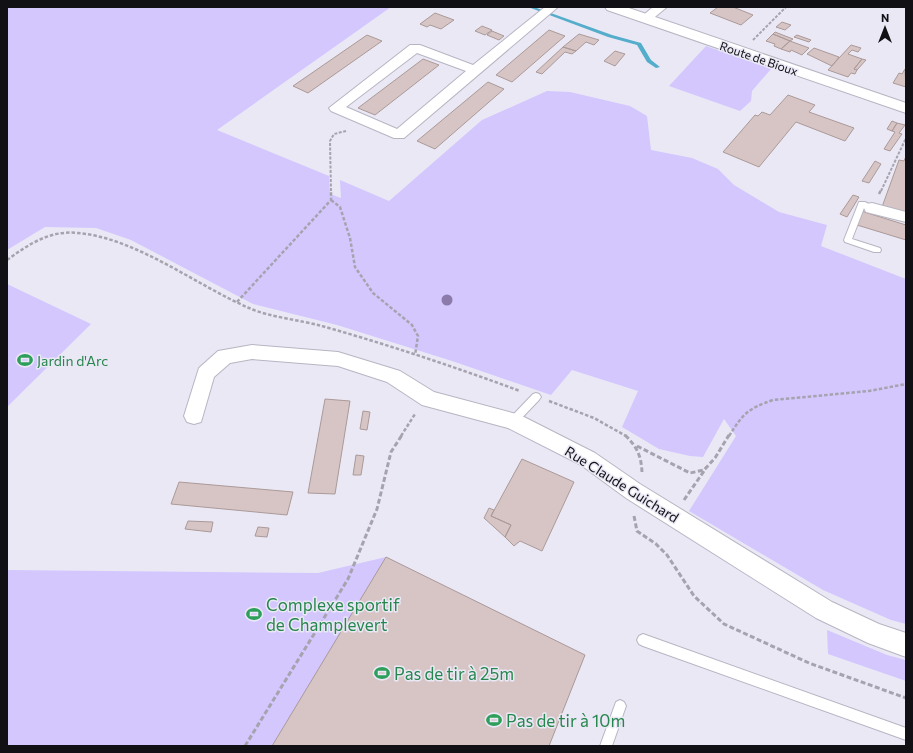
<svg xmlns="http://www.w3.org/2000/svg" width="913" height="753" font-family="Commissioner,sans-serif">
<rect width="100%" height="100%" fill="#ebe8f6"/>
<path fill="#d3c7fe" d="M7,7H391L217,130L329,176L330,194L341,198L340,180L389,201L482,120L547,91L570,92L630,106L647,116L651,150L692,158L718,169L734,185L779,212L827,225L821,246L906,279V624L891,620L823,590L689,511L736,436L724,419L703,457L690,456L659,449L622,427L638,391L572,370L551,395L452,361L337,325L253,304L131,240L96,228L45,227L7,250Z
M706,46L771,69L752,91L751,101L740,111L669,86Z
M7,284L91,324L7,407Z
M386,557L585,655L549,746H7V570L318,573Z
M827,630L887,655L906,660V681L828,654Z"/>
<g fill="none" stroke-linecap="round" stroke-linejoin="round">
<path fill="#54adca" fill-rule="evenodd" d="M528,7H534L612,35L641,43L651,60L660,67L656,68L647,62L637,45L608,37Z"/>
</g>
<path fill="#d6c5c4" stroke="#aa9a98" d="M718,7H733L753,15L741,25L710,13Z
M435,13L454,20L441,29L430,25L427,27L420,24Z
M782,22L791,25L785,30L776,27Z
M482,26L492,30L485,35L475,31Z
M549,30L565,36L512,82L496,75Z
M492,31L504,36L499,40L487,35Z
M775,32L793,39L790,41L773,34Z
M579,34L599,40L594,45L586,42L576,51L563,47Z
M773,34L790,41L781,49L774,46L775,44L766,41Z
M367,35L382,41L308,93L293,86Z
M797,35L811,40L809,42L794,37Z
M790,41L809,48L802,55L791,50L790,52L781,49Z
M851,45L861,48L858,52L852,50L848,54L862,59L854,69L857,70L855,74L851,73L848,77L828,70Z
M563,47L576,51L572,54L565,52L542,74L536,72Z
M814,48L839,57L832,66L807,54Z
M615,51L625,54L615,66L604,61Z
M423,59L439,65L375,115L358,108Z
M862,59L866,60L857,70L854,69Z
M905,69L906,87L893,83L899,73L902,74Z
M488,82L504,89L435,149L417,141Z
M788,95L815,105L809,112L854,128L845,141L796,122L759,167L723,152L755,115L758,116L762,112L770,115Z
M892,121L897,123L892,131L887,129Z
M897,123L905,125L899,133L902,134L890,151L884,149L895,132L892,131Z
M906,156V214L882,207L899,160L904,161Z
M875,161L881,164L869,183L862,181Z
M853,195L859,197L847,217L840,214Z
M861,211L906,225V240L857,225Z
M325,399L350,401L335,494L308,493Z
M363,411L370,412L367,430L360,429Z
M356,455L364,456L361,475H353Z
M522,459L574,482L542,551L520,541L514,546L505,537L511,525L491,516Z
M179,482L293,492L287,515L171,504Z
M489,508L494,510L491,516L511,525L505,537L484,518Z
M188,521L213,522L211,532L185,529Z
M258,527L269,528L267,537L255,536Z
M386,557L585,655L549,746H272Z"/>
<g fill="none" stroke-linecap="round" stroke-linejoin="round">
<defs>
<path id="service" d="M859,202H865L876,208L872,211L864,208L852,239L880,248L881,250L880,252H874L845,242L844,240Z
M536,393L539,394L541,397L539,400L516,424L513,425L510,424L508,421L510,418L533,394Z
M643,634L906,728V740L643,646L639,644L637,640L639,636Z
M620,700L624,702L626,706L612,746H600L616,702Z"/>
<path id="minor" d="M545,7H558L404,138H394L331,111L329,108L410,45H420L473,65ZM417,53L466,71L397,129L346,107Z
M653,7H667L650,21H642L640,18Z
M872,203L906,212V222L866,212L864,208L866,204Z
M252,345L338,352L400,371L434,392L520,415L595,453L640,484L832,602L879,624L906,633V657L868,643L816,618L626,498L581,465L508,428L422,405L387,382L338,366L252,359L230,363L214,377L201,422L194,424L187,422L184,416L199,368L218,351Z"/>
<path id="secondary" d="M605,7H626L906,103V113L607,10Z"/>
</defs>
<use href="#service" stroke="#b7b5c2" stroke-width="2"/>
<use href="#minor" stroke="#b7b5c2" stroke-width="2"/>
<use href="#secondary" stroke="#b7b5c2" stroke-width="2"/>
<path stroke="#a6a3ae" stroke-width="2" stroke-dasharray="3 1.5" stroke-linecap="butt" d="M753,40L786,7
M331,191L330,141L334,134L346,131
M881,191L906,138"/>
<path stroke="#a6a3ae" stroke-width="2.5" stroke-dasharray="3.5 2" stroke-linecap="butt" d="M879,194L881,190
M331,200L340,207L350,238L355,267L373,293L412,325L418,336L415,355
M7,260C29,244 50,230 78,233C136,238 196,285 249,308C269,317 300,320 322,326C389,345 455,367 520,391
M237,302L331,200V190
M549,401L594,418L626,436
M401,436L415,414
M729,436C743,414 747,409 773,400L869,391L906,384"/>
<path stroke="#a6a3ae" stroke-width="3" stroke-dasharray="5 2.5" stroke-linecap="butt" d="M625,435C637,447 641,455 642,472
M637,446L690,473L704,470L715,458L729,435
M684,500L704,471
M634,516L637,531L656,544L667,555L694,596L724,624L809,663L906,698
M245,746L348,579L377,509L391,452L402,435"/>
<use href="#service" fill="#fff" fill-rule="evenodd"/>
<use href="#minor" fill="#fff" fill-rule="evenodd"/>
<use href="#secondary" fill="#fff" fill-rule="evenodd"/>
</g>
<circle fill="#8b7aaa" cx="447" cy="300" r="5.5"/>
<defs>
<symbol id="stadium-bare" viewBox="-9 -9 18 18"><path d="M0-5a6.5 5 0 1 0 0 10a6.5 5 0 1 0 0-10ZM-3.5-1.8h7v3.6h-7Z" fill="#2e9e5b" stroke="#ebe8f6" stroke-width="2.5" paint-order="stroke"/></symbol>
</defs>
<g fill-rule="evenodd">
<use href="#stadium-bare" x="14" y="349" width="22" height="22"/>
<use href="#stadium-bare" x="243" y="603" width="22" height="22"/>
<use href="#stadium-bare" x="371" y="662" width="22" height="22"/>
<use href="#stadium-bare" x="483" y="709" width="22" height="22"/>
</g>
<g text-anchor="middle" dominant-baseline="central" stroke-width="3" stroke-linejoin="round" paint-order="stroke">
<g font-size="12" fill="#111014" stroke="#ebe8f6">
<text transform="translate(759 58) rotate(19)">Route de Bioux</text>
</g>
<g font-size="14" fill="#27864d" stroke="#ebe8f6" text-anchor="start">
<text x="37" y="360">Jardin d'Arc</text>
</g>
<g font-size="14" fill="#111014" stroke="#ebe8f6">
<text transform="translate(622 484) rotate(32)">Rue Claude Guichard</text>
</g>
<g font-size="17" fill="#27864d" stroke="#ebe8f6" text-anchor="start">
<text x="266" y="604">Complexe sportif<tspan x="266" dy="20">de Champlevert</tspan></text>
<text x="394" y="673">Pas de tir à 25m</text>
<text x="506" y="720">Pas de tir à 10m</text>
</g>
</g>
<rect width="913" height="753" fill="none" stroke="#111014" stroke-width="16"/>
<g transform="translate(885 28)" stroke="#ebe8f6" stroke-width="3" paint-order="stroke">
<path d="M0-3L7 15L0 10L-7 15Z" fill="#111014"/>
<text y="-6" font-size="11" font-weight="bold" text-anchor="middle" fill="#111014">N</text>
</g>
</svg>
